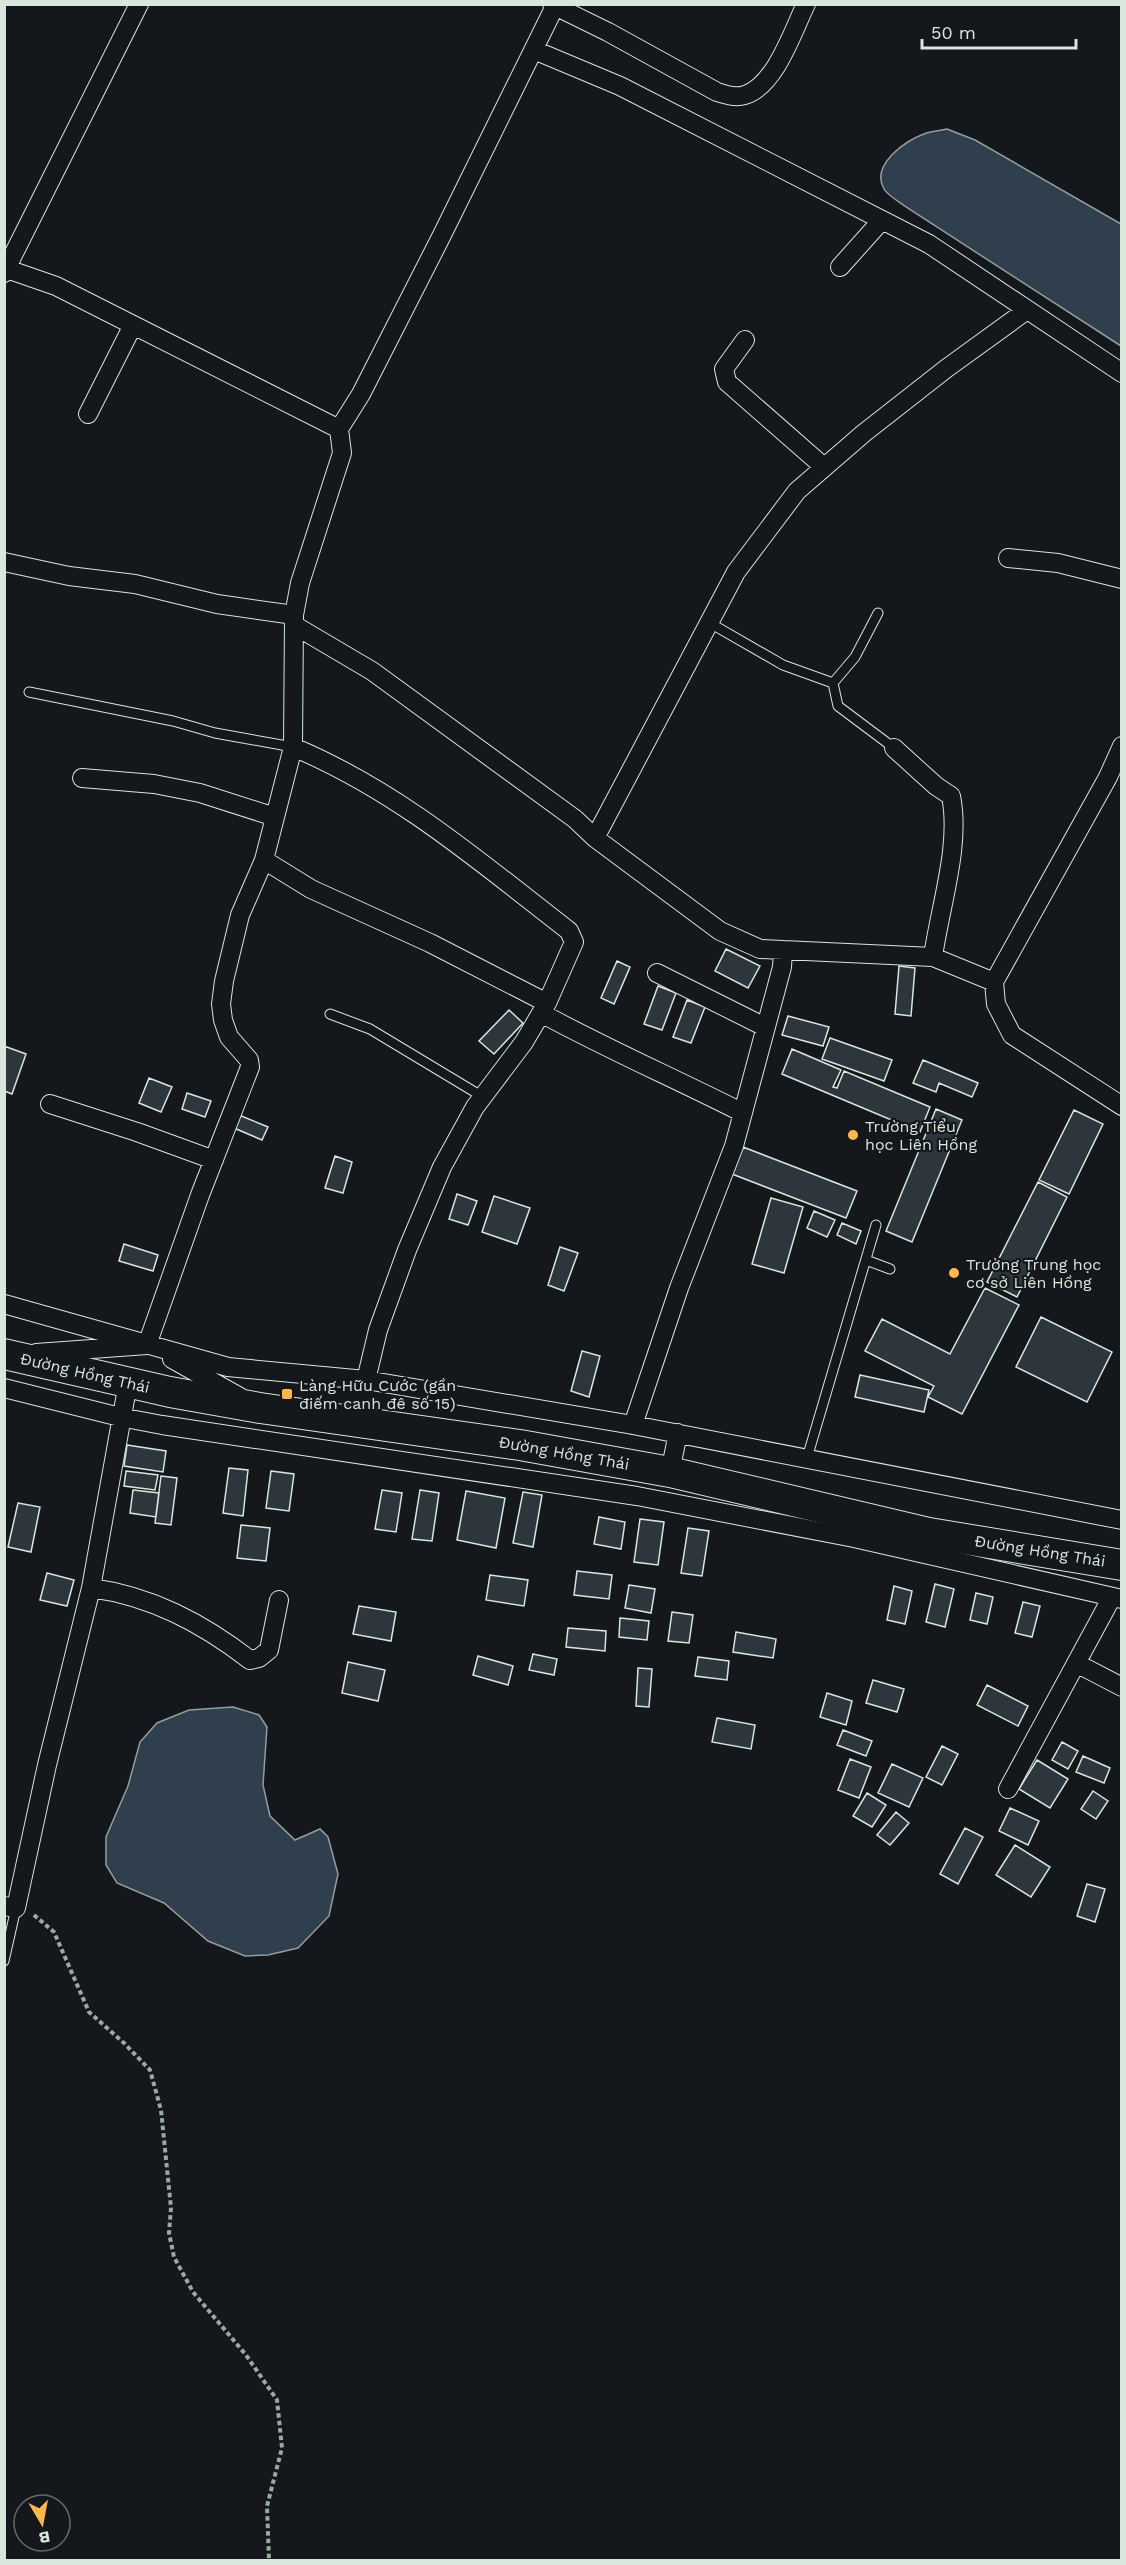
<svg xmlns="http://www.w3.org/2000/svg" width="1126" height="2565" font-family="'Work Sans',sans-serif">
<rect width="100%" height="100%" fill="#14181c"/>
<path fill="#2f3f4d" stroke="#939e99" stroke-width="1.5" d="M947,129L975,140L1121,224V346L906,207C900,202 888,196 884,189C870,165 906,140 924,134C931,131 940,131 947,129Z
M233,1707L259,1715L267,1727L263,1785L270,1816L295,1840L320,1829L328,1837L338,1874L329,1916L298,1948L268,1955L245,1956L208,1941L164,1903L117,1883L106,1865V1837L128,1786L140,1742L157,1723L189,1710Z"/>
<path fill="#2c363c" stroke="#d8e6dc" stroke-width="1.5" d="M726,949L760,966L748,988L715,971Z
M617,961L630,967L614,1004L601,998Z
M899,966L915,968L911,1016L895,1014Z
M658,986L676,993L662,1030L644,1024Z
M687,1000L705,1007L691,1043L673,1037Z
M509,1010L523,1023L494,1054L479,1041Z
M788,1016L829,1027L823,1046L782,1035Z
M830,1038L892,1060L884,1081L822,1059Z
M4,1046L26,1054L12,1094L4,1091Z
M792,1049L841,1070L833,1087L837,1088L844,1071L930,1107L920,1132L782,1074Z
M923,1060L978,1083L972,1097L939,1083L936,1092L913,1083Z
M149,1078L172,1087L161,1112L139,1103Z
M187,1093L211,1101L205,1117L182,1109Z
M936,1109L962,1120L912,1242L886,1231Z
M1074,1110L1103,1124L1069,1194L1039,1180Z
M239,1115L268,1127L262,1140L234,1128Z
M743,1147L857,1191L846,1218L732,1174Z
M335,1156L352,1162L343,1193L325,1188Z
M1038,1182L1067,1197L1017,1297L987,1282Z
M457,1194L477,1201L468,1225L449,1219Z
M494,1196L530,1208L517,1244L482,1232Z
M771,1198L803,1207L784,1273L752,1264Z
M814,1211L835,1220L827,1237L807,1228Z
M842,1223L861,1231L856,1244L837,1235Z
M124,1244L158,1255L153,1271L119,1261Z
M560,1247L578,1253L564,1291L548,1285Z
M985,1288L1019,1305L962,1414L928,1397L934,1386L865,1351L882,1319L950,1354Z
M1041,1317L1112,1352L1087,1402L1016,1367Z
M582,1351L600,1356L589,1397L571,1391Z
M860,1375L929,1390L924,1412L855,1397Z
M127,1445L166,1451L163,1472L124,1466Z
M229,1468L248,1470L243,1516L223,1513Z
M126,1471L158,1475L155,1490L124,1486Z
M271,1471L294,1474L289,1511L266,1508Z
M161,1476L177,1478L171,1525L155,1523Z
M133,1490L159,1493L156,1517L130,1513Z
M382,1490L402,1493L396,1532L375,1529Z
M420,1490L439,1493L432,1541L412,1539Z
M466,1491L505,1498L496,1548L457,1540Z
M523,1492L542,1495L533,1547L513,1543Z
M18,1503L40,1507L31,1552L8,1547Z
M599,1517L625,1522L621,1549L594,1544Z
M640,1519L664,1522L658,1565L634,1562Z
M241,1525L270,1528L266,1561L237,1558Z
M688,1528L709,1531L702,1576L681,1573Z
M577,1571L612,1575L609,1599L574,1595Z
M47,1573L74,1580L67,1606L40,1600Z
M490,1575L528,1580L524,1606L486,1600Z
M935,1584L954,1589L945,1627L926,1622Z
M629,1585L655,1589L651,1613L625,1608Z
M894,1586L912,1591L905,1624L887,1620Z
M976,1593L993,1597L987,1624L970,1620Z
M1023,1602L1040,1606L1032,1637L1015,1633Z
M359,1606L396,1612L391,1641L353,1634Z
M672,1612L693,1615L689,1643L668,1641Z
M620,1618L649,1621L647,1640L619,1637Z
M568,1628L606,1631L605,1651L566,1647Z
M736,1632L776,1639L773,1658L733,1652Z
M533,1654L557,1659L554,1675L529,1670Z
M478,1656L513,1666L508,1685L473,1675Z
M698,1657L729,1661L727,1680L695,1676Z
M348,1662L385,1670L378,1701L342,1693Z
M638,1668L652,1669L649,1707L636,1706Z
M873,1680L904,1689L897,1712L866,1703Z
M987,1685L1028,1706L1018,1726L977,1705Z
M827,1693L852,1701L846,1725L820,1717Z
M717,1718L755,1725L751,1749L712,1742Z
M843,1730L872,1741L866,1756L837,1745Z
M1062,1742L1078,1751L1068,1769L1052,1760Z
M942,1746L958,1754L942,1785L926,1777Z
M1083,1756L1110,1768L1104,1783L1076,1772Z
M850,1759L871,1767L859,1798L838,1790Z
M1037,1760L1068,1779L1050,1808L1019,1789Z
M892,1764L923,1778L909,1807L878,1793Z
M1093,1791L1108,1801L1096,1819L1081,1809Z
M867,1793L886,1805L872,1827L853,1816Z
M1010,1808L1039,1821L1028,1845L999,1831Z
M896,1812L909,1823L890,1845L877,1835Z
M965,1828L983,1837L958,1884L940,1874Z
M1015,1845L1050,1867L1031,1897L996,1875Z
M1087,1884L1105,1889L1095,1922L1077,1916Z"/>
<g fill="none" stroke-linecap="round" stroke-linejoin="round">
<defs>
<path id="lane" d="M710,623L783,665L833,683L838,706L894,748
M833,683L855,657L878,613
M29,692L173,721L215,733L293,747
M330,1014L370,1029L483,1097
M866,1260L890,1269
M807,1458L876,1225
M4,1961L16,1908"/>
<path id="street" d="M555,6L608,32L717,92C727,95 735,98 745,95C775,86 793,31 806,4
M534,50L620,86L929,244L1122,373
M840,267L882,220
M4,268L56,286L339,429
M4,273L139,4
M745,340L724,369L727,382L824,467
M88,414L133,325
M1008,558L1058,563L1122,579
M4,562L69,576L135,584L217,604L294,615
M294,625L372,671L575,819L595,838L720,931L760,949L933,957L994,982L996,1004L1012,1035L1122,1106
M293,747C398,791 480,862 569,931L574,942L547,1003L524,1042L475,1107L442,1167L407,1250L378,1330L366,1380
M894,748L936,786L951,796C961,846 940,906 933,957
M82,778L154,784L200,793L275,817
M595,838L736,572L797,491L864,433L947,368L1027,310
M264,860L311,889L430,943L547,1003
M657,973L765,1027
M994,982L1108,777L1122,746
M541,1013C607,1049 676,1079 743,1113
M50,1104L137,1132L214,1160
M4,1304L228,1367L366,1380L633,1425L1122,1520
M36,1353L147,1345L200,1195L250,1067L249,1060L229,1037L223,1020L221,1004L224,981L240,915L264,860L293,747L294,615L300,583L342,453L339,429L361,394L442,235L555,6L552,4
M172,1359L240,1397
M4,1388L120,1417L162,1425L637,1496L854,1538L1122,1599
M633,1425L679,1288L734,1146L782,967L783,950
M670,1472L678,1433
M91,1588C151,1596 202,1623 250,1660L259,1658L269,1650L279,1600
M1076,1663L1122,1687
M1008,1789L1112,1597
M4,1906L16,1908L47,1765L91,1588L128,1383"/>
<path id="primary" d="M4,1354L170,1392L260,1408L520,1445L670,1472L929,1533L1122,1565"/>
</defs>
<use href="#lane" stroke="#d8e6dc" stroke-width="11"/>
<use href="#street" stroke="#d8e6dc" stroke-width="20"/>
<use href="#primary" stroke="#d8e6dc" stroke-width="32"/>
<path stroke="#9da8a2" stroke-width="4" stroke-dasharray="4.5 3" stroke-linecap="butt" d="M34,1915L54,1932L89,2012L124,2043L150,2070L161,2110L171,2208L169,2233L174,2257L193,2292L246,2355L277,2400L282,2448L267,2506L269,2560"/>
<use href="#lane" stroke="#14181c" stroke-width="9"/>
<use href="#street" stroke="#14181c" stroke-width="18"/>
<use href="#primary" stroke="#14181c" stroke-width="30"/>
</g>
<g fill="#ffb74d" stroke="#14181c" stroke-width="2">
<circle cx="853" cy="1135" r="6"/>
<circle cx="954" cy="1273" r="6"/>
<rect x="281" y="1388" width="12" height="12" rx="3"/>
</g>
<g text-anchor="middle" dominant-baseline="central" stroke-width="4.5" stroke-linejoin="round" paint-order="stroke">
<g font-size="16" fill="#d8e6dc" stroke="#14181c" text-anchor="start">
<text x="865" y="1126">Trường Tiểu<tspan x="865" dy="18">học Liên Hồng</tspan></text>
<text x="966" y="1264">Trường Trung học<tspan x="966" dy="18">cơ sở Liên Hồng</tspan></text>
<text x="299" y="1385">Làng Hữu Cước (gần<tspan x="299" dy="18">điếm canh đê số 15)</tspan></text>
</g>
<g font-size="16" fill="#d8e6dc" stroke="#14181c">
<text transform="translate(85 1373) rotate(13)">Đường Hồng Thái</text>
<text transform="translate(564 1453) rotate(10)">Đường Hồng Thái</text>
<text transform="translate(1040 1551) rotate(9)">Đường Hồng Thái</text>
</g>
</g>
<rect width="1126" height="2565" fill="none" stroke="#d8e6dc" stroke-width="12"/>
<g transform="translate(42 2523) rotate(170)"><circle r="28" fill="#14181c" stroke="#626a69" stroke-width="1.5"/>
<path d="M0-4.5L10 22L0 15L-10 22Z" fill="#ffb74d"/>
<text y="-9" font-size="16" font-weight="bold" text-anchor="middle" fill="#d8e6dc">B</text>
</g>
<path d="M922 39v9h154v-9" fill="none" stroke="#d8e6dc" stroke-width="3"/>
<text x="931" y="39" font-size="18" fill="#d8e6dc" stroke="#14181c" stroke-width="4.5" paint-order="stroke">50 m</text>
</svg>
